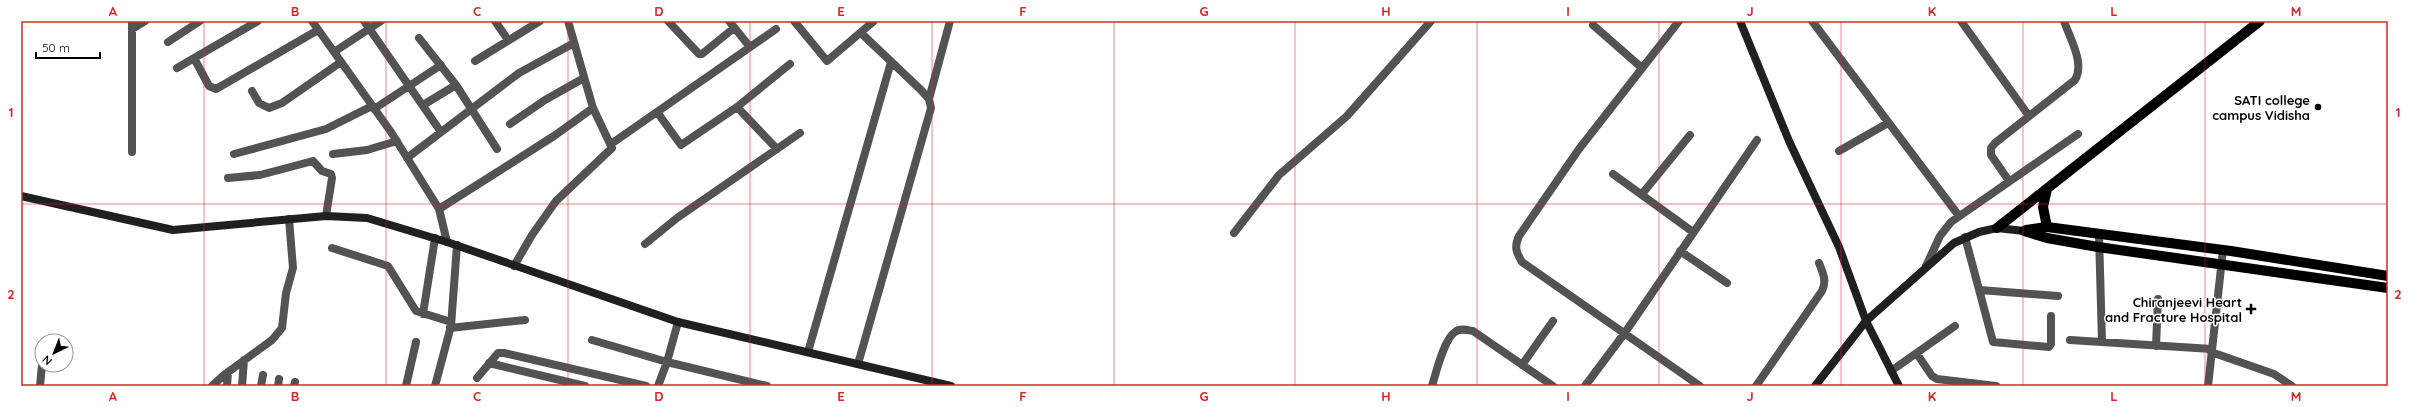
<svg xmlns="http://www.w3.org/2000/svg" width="2409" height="407" font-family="Quicksand,sans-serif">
<rect width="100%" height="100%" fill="#fff"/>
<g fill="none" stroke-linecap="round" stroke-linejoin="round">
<path stroke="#535353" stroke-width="8" d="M312,21L391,132L439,209L447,242
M364,21L441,132
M495,21L508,40
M668,21L699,54H702L734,28
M729,21L750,47
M794,21L827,61L874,21
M1679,21L1579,149L1519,236C1514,247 1516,252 1522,262L1700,386
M1812,21L1959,216
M1961,21L2029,116
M1593,25L1642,68
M132,29L145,21
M419,38L456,85L497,149
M168,42L200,21
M334,52L381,21
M194,58L209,86L216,89L318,30
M475,61L540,21
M177,68L258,21
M252,91L259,103L269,108L282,103L341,62
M929,99L950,21
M423,105L456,85
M737,107L777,149
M374,109L441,65
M657,112L681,145L737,107L790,64
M510,124L545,100L584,78
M611,144L776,29
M1839,151L1888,123
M132,152V21
M234,154L326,129L372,106
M333,154L367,150L397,141
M407,158L519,73L574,43
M1613,174L1693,232
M228,178L260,175L313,161L322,171L331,174L332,178L326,216
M2009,181L1991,155V148L1995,143L2075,80C2085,63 2070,39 2064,21
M1642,194L1690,135
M439,209L554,136L593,108
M1234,233L1279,175L1347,116L1431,21
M2099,234L2102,342
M1965,237L1993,342L2049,347L2051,344V316
M645,244L677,218L800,133
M332,248L388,266L416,311L451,322
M1680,251L1727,283
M514,266L532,235L556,201L612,148L593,108L568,21
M1926,266L1940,236L1951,222L2078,134
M1980,290L2058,296
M423,314L435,238
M450,328L525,320
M592,340L667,362L767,386
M2070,340L2212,349
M2156,346L2158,299
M808,352L891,62
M2211,352L2274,374L2292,386
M1917,354L1932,376L1937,379L1996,386
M489,363L585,386
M858,364L931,108L929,99L921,90L861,33
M1522,365L1553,321
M1891,371L1955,326
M477,378L498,353H504L646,386
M40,386L42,365
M212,386L224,375L272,340L282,328L286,293L293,268L289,219
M227,386L228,372
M242,386L244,360
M261,386L263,375
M278,386L279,379
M294,386L295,382
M406,386L416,342
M658,386L667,362L678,322
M1432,386C1436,373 1444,339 1455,332C1460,328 1467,330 1473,331L1553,386
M1585,386L1624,334L1757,140
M1756,386L1822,291C1827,281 1823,273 1819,263
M2208,386L2223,250"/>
<path stroke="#535353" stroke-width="8" d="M435,386L451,326L457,245"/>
<path stroke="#202020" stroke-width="8" d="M1740,21L1789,141L1839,247L1866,321L1899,386
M21,196L173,230L326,216L367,218L447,242L678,322L951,386
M1815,386L1866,321L1954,243L1979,232L1997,228L2024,231"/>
<path stroke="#000" stroke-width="10" d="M2047,189L2043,207L2047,227
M1997,228L2260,21
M2026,230L2047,227L2231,251L2388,276
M2024,231L2047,238L2098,247L2388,288"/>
</g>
<path fill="none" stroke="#d62828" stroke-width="1" stroke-opacity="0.55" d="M204,21V386M386,21V386M568,21V386M750,21V386M932,21V386M1114,21V386M1295,21V386M1477,21V386M1659,21V386M1841,21V386M2023,21V386M2205,21V386M21,204H2388"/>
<g fill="#000" stroke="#fff" stroke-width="1.5">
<circle cx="2318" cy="107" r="4"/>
<path d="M2249 303h4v4h4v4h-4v4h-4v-4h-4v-4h4z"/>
</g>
<g text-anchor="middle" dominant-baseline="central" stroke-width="3" stroke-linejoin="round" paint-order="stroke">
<g font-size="13" font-weight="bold" fill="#000" stroke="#fff" text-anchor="end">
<text x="2310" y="100">SATI college<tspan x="2310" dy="15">campus Vidisha</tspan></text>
<text x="2242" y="302">Chiranjeevi Heart<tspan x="2242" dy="15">and Fracture Hospital</tspan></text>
</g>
</g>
<rect width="2409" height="407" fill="none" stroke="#ffffff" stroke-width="44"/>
<g transform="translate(54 353) rotate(223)"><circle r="19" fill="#ffffff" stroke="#999999"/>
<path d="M0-3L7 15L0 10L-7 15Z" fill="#000000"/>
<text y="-6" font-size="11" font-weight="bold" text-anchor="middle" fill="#000000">N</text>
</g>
<path d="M36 52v6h64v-6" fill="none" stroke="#000000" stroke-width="2"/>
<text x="42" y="52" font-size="12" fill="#000000" stroke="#ffffff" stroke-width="3" paint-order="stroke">50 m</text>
<rect x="22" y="22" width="2365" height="363" fill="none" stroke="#d62828" stroke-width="1.5"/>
<g font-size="13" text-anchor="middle" font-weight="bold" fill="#d62828">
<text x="113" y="16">A</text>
<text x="295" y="16">B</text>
<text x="477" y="16">C</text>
<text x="659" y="16">D</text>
<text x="841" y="16">E</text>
<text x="1023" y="16">F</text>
<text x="1204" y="16">G</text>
<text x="1386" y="16">H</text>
<text x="1568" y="16">I</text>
<text x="1750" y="16">J</text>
<text x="1932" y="16">K</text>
<text x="2114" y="16">L</text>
<text x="2296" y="16">M</text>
<text x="11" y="117">1</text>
<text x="2398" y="117">1</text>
<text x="11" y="299">2</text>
<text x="2398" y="299">2</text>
<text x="113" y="401">A</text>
<text x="295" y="401">B</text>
<text x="477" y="401">C</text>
<text x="659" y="401">D</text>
<text x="841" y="401">E</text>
<text x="1023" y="401">F</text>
<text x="1204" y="401">G</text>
<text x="1386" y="401">H</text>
<text x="1568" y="401">I</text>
<text x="1750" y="401">J</text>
<text x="1932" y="401">K</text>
<text x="2114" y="401">L</text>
<text x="2296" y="401">M</text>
</g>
</svg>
